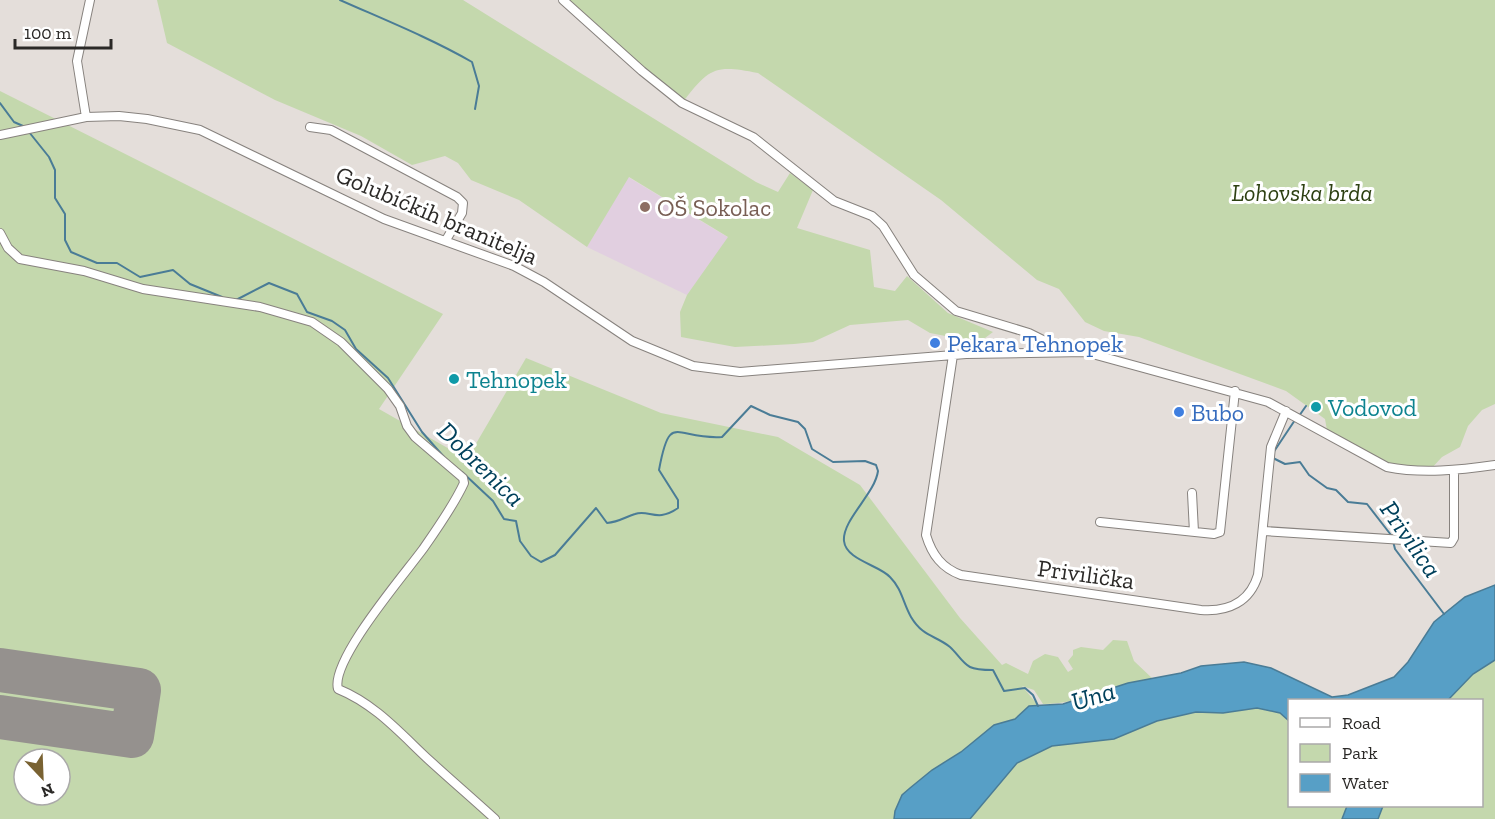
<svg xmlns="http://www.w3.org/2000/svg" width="1495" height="819" font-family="'Zilla Slab',serif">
<rect width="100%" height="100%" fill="#e4deda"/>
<path fill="#e1cfe0" d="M628,177L729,238L687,295L587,247Z"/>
<path fill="#c4d8ad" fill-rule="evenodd" d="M157,0H463L756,182L778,192L790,173L813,190L797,228L870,250L874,287L895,291L907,276L948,313L993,332L973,347L966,340L930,333L908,320L850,325L813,342L794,344L735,347L681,337L680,312L687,295L728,237L629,177L587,247L519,200L471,180L458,163L445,156L412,165L361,136L275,100L167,43Z
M563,0H1495V404L1482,410L1468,426L1460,447L1442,457L1430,470L1398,469L1328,436L1325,419L1286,391L1139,337L1104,331L1085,322L1059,289L1037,280L941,200L758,73C714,64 709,68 682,103Z
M0,91L443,314L379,409L467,459L526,358L661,413L778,437L860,485L960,618L1002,665L1006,663L1028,674L1033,661L1045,654L1058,657L1068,672L1073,669L1068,661L1073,655V650L1081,647L1103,650L1113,640L1127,641L1134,661L1153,679C1115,685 1081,704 1043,704L1034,690L1022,686L1037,704L943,779L903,819H0ZM24,759H60V795H24Z
M1495,660V819H1378L1383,806H1482V700H1444L1473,674Z
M1257,708L1280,713L1289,721L1290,806H1347L1342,819H970L1017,763L1052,746L1114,739L1157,721L1196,712L1223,713Z"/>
<path fill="#579fc6" stroke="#4a7c96" stroke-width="1.5" d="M1495,585V660L1473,674L1448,700H1290L1289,721L1280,713L1257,708L1223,713L1196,712L1157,721L1114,739L1052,746L1017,763L970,819H894L895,811L902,795L910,788L932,770L961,752L994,725L1015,719L1029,706L1063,704L1128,683L1181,673L1201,666L1244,662L1271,668L1332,697L1348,695L1394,677L1408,662L1434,622L1465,597Z
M1347,806H1383L1378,819H1342Z"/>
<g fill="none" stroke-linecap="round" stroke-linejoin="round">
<path stroke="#4a7c96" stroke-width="2" d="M340,0C385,20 430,38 472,62L479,86L475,109
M0,103L14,122L23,126
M29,132L49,157L55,170V198L65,214V240L71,252L97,263H117L140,277L173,270L190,284L222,297
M236,300L269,283L297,294L307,312L332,321L345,330L356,349L388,378L422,432L444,457
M1299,416L1306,406
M1273,453L1295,420
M1273,458L1285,464L1300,462L1309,475L1327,488L1336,490L1348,502L1367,504L1391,535
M462,472L493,501L504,519L516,521L520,541L531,556L541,562L555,555L596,508L607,523C619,522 625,517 635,514C649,509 657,523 678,508V500L659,470C670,410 675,440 722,437L751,406L770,415L798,422L805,429L812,449L833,462L865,461L876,465L878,471C875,494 842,520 844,541C846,560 879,565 890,577C902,589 903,603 911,617C923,637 935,635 950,647C957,653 962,663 970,667C976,670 986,670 993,670L1004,691L1025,688L1033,695L1038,706
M1393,541L1395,549L1444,614"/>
<path stroke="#95918e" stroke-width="44" d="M0,670L139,690L132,736L0,717"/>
<defs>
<path id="minor" d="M563,0L642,71L682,103L753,137L834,201L872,216L883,226L914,275L956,311L1029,333L1065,351
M86,117L77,61L90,0
M310,127L331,130L457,197L463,203L462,213L446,240
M0,135L86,117L119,116L147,119L200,130L384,219L514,266L544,282L632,341L693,366L740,372L966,354L1085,352L1268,402L1387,467C1422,474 1460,470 1495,465
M0,233L8,248L20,259L84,271L143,289L260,307L312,322L341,342L388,389L400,406L407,426L415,437L463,478L464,483C454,505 437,529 423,549C404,575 330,661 338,689C375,704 400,733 429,760C451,780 473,799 495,819
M953,355L926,535C932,555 942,568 961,575L1201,610C1228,612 1250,602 1258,575L1271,447L1286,411
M1192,493L1194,532
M1100,522L1214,534L1220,532L1235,391
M1264,531L1451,543L1454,538V470"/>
</defs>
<use href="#minor" stroke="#87827e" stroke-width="10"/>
<use href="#minor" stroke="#fff" stroke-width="8"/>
</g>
<circle fill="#8d6e63" stroke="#fff" stroke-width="2" cx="645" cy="207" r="6"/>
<g fill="#3f7fe0" stroke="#fff" stroke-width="2">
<circle cx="935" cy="343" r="6"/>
<circle cx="1179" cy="412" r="6"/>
</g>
<g fill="#0f9aa8" stroke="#fff" stroke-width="2">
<circle cx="454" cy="379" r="6"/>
<circle cx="1316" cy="407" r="6"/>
</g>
<g text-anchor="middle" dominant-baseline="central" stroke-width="6" stroke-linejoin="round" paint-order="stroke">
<g font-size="24" font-style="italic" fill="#2d4012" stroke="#fff">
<text x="1302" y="192">Lohovska brda</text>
</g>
<g font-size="24" fill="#785e54" stroke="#fff" text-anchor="start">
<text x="657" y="207">OŠ Sokolac</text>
</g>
<g font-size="24" fill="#2b2927" stroke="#fff">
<text transform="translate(437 215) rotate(23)">Golubićkih branitelja</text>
<text transform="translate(1086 574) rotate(8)">Privilička</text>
</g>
<g font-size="24" fill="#366cbe" stroke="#fff" text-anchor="start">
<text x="947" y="343">Pekara Tehnopek</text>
<text x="1191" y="412">Bubo</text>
</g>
<g font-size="24" fill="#0d838f" stroke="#fff" text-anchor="start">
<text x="466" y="379">Tehnopek</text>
<text x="1328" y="407">Vodovod</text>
</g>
<g font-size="26" font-style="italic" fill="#00405b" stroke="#fff">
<text transform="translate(481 464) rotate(44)">Dobrenica</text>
<text transform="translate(1411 539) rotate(55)">Privilica</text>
<text transform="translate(1093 696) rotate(-17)">Una</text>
</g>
</g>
<rect x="1288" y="699" width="195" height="108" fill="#ffffff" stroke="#aaa9a9" stroke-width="1.5"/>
<rect x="1300" y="718" width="30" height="9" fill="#ffffff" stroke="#aaa9a9" stroke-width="1.5"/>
<text x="1342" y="729" font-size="18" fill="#2b2927">Road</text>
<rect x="1300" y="744" width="30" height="18" fill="#c4d8ad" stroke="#aaa9a9" stroke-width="1.5"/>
<text x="1342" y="759" font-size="18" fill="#2b2927">Park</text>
<rect x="1300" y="774" width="30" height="18" fill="#579fc6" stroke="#aaa9a9" stroke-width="1.5"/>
<text x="1342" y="789" font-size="18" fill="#2b2927">Water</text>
<g transform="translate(42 777) rotate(157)"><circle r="28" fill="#ffffff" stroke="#aaa9a9" stroke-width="1.5"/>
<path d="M0-4.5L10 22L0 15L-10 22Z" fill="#796232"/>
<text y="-9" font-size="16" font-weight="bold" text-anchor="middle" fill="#2b2927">N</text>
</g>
<path d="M15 39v9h96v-9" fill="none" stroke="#2b2927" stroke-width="3"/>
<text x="24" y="39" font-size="18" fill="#2b2927" stroke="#ffffff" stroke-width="4.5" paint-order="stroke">100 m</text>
</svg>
